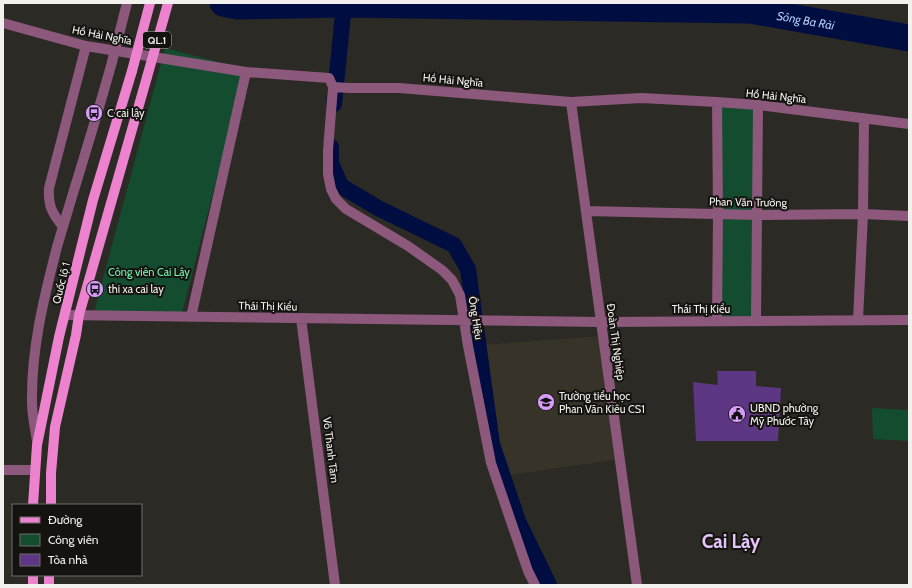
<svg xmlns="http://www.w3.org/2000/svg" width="912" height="588" font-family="Cabin,sans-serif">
<rect width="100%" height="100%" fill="#2c2a24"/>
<path fill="#383328" d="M603,336L620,459L495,477L468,346Z"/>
<path fill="#144c30" d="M165,48L245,69L181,317L93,316Z
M717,102L758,105L756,321H717Z
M872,408L909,410V441L873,439Z"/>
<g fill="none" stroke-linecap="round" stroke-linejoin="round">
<path stroke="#000d41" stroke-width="16" d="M334,104L344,4
M331,147V163L341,186L378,208L454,245L468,269L492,444L518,521L549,585"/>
<path stroke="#000d41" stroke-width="27" id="s1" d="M223,3L237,6L344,4L750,10L909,38"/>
</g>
<path fill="#5d3784" d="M717,371H756V386L781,388L778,441H696L693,382L718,385Z"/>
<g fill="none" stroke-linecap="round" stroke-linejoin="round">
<path stroke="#8c587c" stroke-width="10" d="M3,23L86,46L246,72L329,78L333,87
M333,87L350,88H399L571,102L641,98L717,102L758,105L909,124
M333,87L328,150V174L331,189L336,199L346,209L408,246L442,270L452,280L460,295L468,346L491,463L528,571L535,585
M571,102L637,585
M717,102L718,213L717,321
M586,211L758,215L863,214L909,216
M63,227C52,213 48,206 49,188L86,46
M65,315L601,322L909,320
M191,317L246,72
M301,318L335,585
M858,320L863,214L864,118
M756,321L758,105
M37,441C35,428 32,415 32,402C31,350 44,297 57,247C75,185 95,124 112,62
M3,470H35"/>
<path stroke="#ed82ce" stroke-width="10" d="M33,505L37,445L59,337L93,200L132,71
M51,505V473L55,427L76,335L79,315L147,77
M33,585V575
M49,585V575"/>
<path stroke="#8c587c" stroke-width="10" d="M112,62L127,3"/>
<path stroke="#ed82ce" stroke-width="10" d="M132,71L150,3
M147,77L168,3"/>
</g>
<defs>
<symbol id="bus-disc" viewBox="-11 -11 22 22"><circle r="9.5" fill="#d79bf9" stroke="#141310"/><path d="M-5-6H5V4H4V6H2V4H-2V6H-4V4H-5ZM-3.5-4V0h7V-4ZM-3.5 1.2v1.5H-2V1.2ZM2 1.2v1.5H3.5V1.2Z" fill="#111"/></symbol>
<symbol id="school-disc" viewBox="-11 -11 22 22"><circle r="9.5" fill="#d79bf9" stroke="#141310"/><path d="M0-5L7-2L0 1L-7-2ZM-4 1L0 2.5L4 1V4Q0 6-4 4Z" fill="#111"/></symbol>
<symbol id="civic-disc" viewBox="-11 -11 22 22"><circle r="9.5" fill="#d79bf9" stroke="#141310"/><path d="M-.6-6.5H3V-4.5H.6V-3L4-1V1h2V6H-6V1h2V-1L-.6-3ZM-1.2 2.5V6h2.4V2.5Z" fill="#111"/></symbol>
</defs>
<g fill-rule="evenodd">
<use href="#bus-disc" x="84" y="103" width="20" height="20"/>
<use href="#bus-disc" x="85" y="279" width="20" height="20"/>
<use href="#school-disc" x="536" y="392" width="20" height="20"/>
<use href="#civic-disc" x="727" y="404" width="20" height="20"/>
</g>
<g text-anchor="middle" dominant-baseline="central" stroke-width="4" stroke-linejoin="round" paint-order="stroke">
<rect fill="#141310" stroke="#b0aeab" stroke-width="1" x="143" y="32" width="28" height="16" rx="3"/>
<g font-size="10" font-weight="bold" fill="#f3f1ed">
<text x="157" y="40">QL.1</text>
</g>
<g font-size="11" fill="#f3f1ed" stroke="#141310">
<text transform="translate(102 35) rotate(11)">Hồ Hải Nghĩa</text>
<text transform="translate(453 80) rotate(5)">Hồ Hải Nghĩa</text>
<text transform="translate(776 96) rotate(6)">Hồ Hải Nghĩa</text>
<text transform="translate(748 202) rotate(1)">Phan Văn Trường</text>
<text transform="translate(61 283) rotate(-76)">Quốc lộ 1</text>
<text transform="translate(268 306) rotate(1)">Thái Thị Kiểu</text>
<text x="701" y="309">Thái Thị Kiểu</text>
<text transform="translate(476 318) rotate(81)">Ông Hiệu</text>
<text transform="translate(616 342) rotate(82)">Đoàn Thị Nghiệp</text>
<text transform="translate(331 450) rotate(83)">Võ Thanh Tâm</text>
</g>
<g font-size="11" fill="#f3f1ed" stroke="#141310" text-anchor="start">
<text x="107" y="113">C cai lậy</text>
<text x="108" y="289">thi xa cai lay</text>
<text x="559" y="396">Trường tiểu học<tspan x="559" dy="13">Phan Văn Kiêu CS1</tspan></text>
<text x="750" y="408">UBND phường<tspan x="750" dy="13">Mỹ Phước Tây</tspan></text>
</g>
<g font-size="11" fill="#76fdb4" stroke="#141310">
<text x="149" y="272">Công viên Cai Lậy</text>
</g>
<g font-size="12" font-style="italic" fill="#b3cbf4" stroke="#141310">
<text stroke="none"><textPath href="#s1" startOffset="584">Sông Ba Rài</textPath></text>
</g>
<g font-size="19" font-weight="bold" fill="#e5c4f9" stroke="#141310">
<text x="731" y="541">Cai Lậy</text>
</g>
</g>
<rect width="912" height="588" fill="none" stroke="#f3f1ed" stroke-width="8"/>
<rect x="12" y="504" width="130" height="72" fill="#141310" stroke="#6d6c68"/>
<rect x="20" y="517" width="20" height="6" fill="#ed82ce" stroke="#6d6c68"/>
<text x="48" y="524" font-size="12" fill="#f3f1ed">Đường</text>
<rect x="20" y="534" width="20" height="12" fill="#144c30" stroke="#6d6c68"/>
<text x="48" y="544" font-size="12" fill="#f3f1ed">Công viên</text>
<rect x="20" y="554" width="20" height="12" fill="#5d3784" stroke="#6d6c68"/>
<text x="48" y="564" font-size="12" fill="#f3f1ed">Tòa nhà</text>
</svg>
